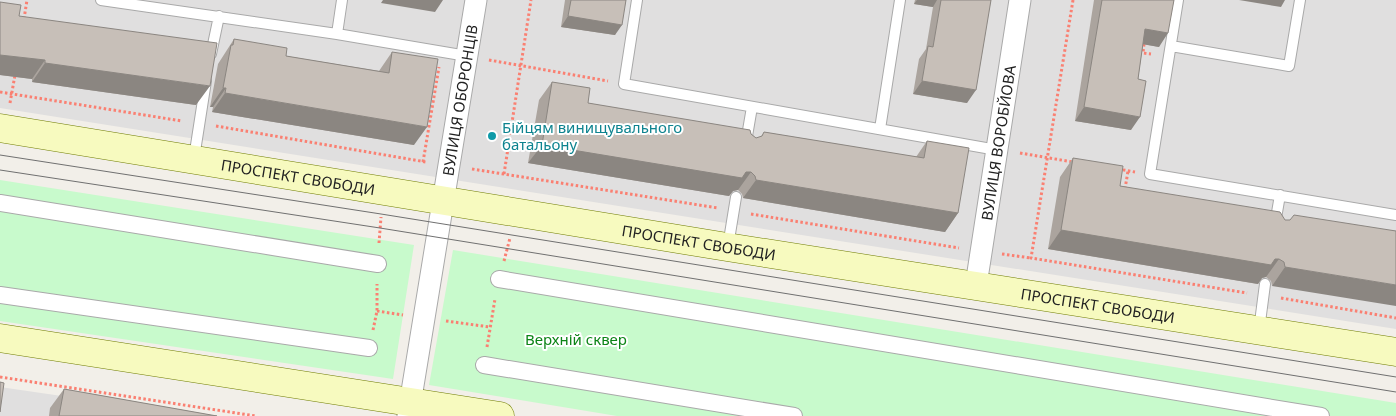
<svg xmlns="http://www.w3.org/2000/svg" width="1396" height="416" font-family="'Noto Sans',sans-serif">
<rect width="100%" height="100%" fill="#f2efe9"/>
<path fill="#e0dfdf" d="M0,0H1396V329L0,108Z
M0,387L199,416H0Z"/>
<path fill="#c8facc" d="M0,180L414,245L393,379L0,321Z
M453,250L1396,403V416H617L429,385Z"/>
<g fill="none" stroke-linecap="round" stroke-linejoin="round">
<defs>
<path id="service" d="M101,0L337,34L467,56
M637,0L624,84L997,150
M1178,0L1150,174L1396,215
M337,34L342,0
M1171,46L1289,66L1300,0
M211,54L219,16
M880,129L900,0
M746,142L752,107
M194,158L206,81
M1275,224L1280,195
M728,246L736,197
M1259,330L1265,284"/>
<path id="pedestrian" d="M0,203L378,264
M499,279L1321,416
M0,295L369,348
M484,365L794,416"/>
<g id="minor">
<path id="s1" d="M976,285L1020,0"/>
<path id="s2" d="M408,416L476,0"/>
</g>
<g id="secondary">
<path id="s3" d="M0,128L727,247L1396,352"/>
<path d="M0,338L500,416"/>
</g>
</defs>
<use href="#service" stroke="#a9a9a9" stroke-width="12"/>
<use href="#pedestrian" stroke="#a9a9a9" stroke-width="18"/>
<use href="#minor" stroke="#a9a9a9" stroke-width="23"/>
<use href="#secondary" stroke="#707d05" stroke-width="29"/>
<path stroke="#fa8072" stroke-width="3" stroke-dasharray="2.5 2.5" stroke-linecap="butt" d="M1073,0L1031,258L1247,293
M24,19L27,0
M1144,44L1143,53L1151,54
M489,60L608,81
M0,92L182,121
M10,103L15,75
M216,126L426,162
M1020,153L1073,162
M423,162L439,67
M472,169L718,208
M1118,169L1135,172
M504,174L531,0
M1125,189L1128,171
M751,214L959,248
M379,243L381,217
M1002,254L1031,258
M504,261L510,238
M1281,298L1396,318
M377,311L403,315
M446,321L490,327
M373,330L377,311V284
M487,347L495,299
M0,377L256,416"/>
<use href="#service" stroke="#fff" stroke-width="10"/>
<use href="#pedestrian" stroke="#fff" stroke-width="16"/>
<use href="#minor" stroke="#fff" stroke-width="21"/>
<use href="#secondary" stroke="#f7fabf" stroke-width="28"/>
<path stroke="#707070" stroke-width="1" d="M0,155L381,214L1396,377
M0,170L380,228L1396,392"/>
</g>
<path fill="#aba49e" d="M565,0H626L615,35L561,27Z
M915,0H991L967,103L913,94L919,59L926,49L933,7L914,4Z
M1094,0H1174L1159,47L1143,44L1131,130L1075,121Z
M0,2L19,16L196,105L32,82V79L0,75Z
M234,39L286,56L379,71L392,52L414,145L212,112L213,107H210L218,64Z
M552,82L588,103L751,134L756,138L761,137L764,132L916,157L927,141L958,213L945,232L743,198L742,194L738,190L733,191L729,196L528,163L539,100Z
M1073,158L1120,186L1285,220L1396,231L1272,286L1271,281L1266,277L1262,278L1258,284L1048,249L1060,177Z
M64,389L217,416H49L50,408Z"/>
<path fill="#8b8681" d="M383,0H443L435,12L381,3Z
M917,0H937L933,7L914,4Z
M1239,0H1285L1281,7Z
M568,16L622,25L615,35L561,27Z
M1145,29L1168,33L1159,47L1136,43Z
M0,55L45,60L32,79L0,75Z
M45,63L210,86L196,105L32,82Z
M922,81L976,90L967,103L913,94Z
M223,88H226L213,107H210Z
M225,93L427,127L414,145L212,112Z
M1084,107L1140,117L1131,130L1075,121Z
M542,145L746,172H751L738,190L733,191L729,196L528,163Z
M756,180L958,213L945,232L743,198Z
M1061,230L1275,259H1279L1266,277L1262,278L1258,284L1048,249Z
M1285,267L1396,285V306L1272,286Z"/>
<path fill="#c7bfb8" stroke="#8b8681" d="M571,0H626L622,25L568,16Z
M941,0H991L976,90L922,81L928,46L933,47Z
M1102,0H1174L1168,33L1145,29L1138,79L1146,81L1140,117L1084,107Z
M0,2L21,5L19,16L217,43L210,86L45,63V60L0,55Z
M234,39L287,48L286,56L389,73L392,52L438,59L427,127L225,93L226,88H223L231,45H233Z
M552,82L590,88L588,103L750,130L751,134L756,138L762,136L764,132L924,158L927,141L969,148L958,213L756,180L755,176L751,172H746L742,178L542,145Z
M1073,158L1123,166L1120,186L1280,212L1285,220H1290L1294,215L1396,231V285L1285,267L1284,262L1279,259H1275L1271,265L1061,230Z
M0,382L4,383L0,412Z
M64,389L217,416H59Z"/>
<circle fill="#0f9aa8" stroke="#fff" stroke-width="2" cx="492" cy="136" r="5"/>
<g text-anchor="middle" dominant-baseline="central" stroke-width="4" stroke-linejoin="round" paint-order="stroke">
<g font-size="15" fill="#222" stroke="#fff">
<text stroke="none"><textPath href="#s2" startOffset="320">ВУЛИЦЯ ОБОРОНЦІВ</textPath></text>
<text stroke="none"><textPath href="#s1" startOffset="144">ВУЛИЦЯ ВОРОБЙОВА</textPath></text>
<text stroke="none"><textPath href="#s3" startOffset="302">ПРОСПЕКТ СВОБОДИ</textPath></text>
<text stroke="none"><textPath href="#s3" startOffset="708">ПРОСПЕКТ СВОБОДИ</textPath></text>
<text stroke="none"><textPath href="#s3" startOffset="1112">ПРОСПЕКТ СВОБОДИ</textPath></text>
</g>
<g font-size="15" fill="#0d838f" stroke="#fff" text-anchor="start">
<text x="502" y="127">Бійцям винищувального<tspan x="502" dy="17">батальону</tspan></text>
</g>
<g font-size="15" fill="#0c8416" stroke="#fff">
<text x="576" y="339">Верхній сквер</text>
</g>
</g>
</svg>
